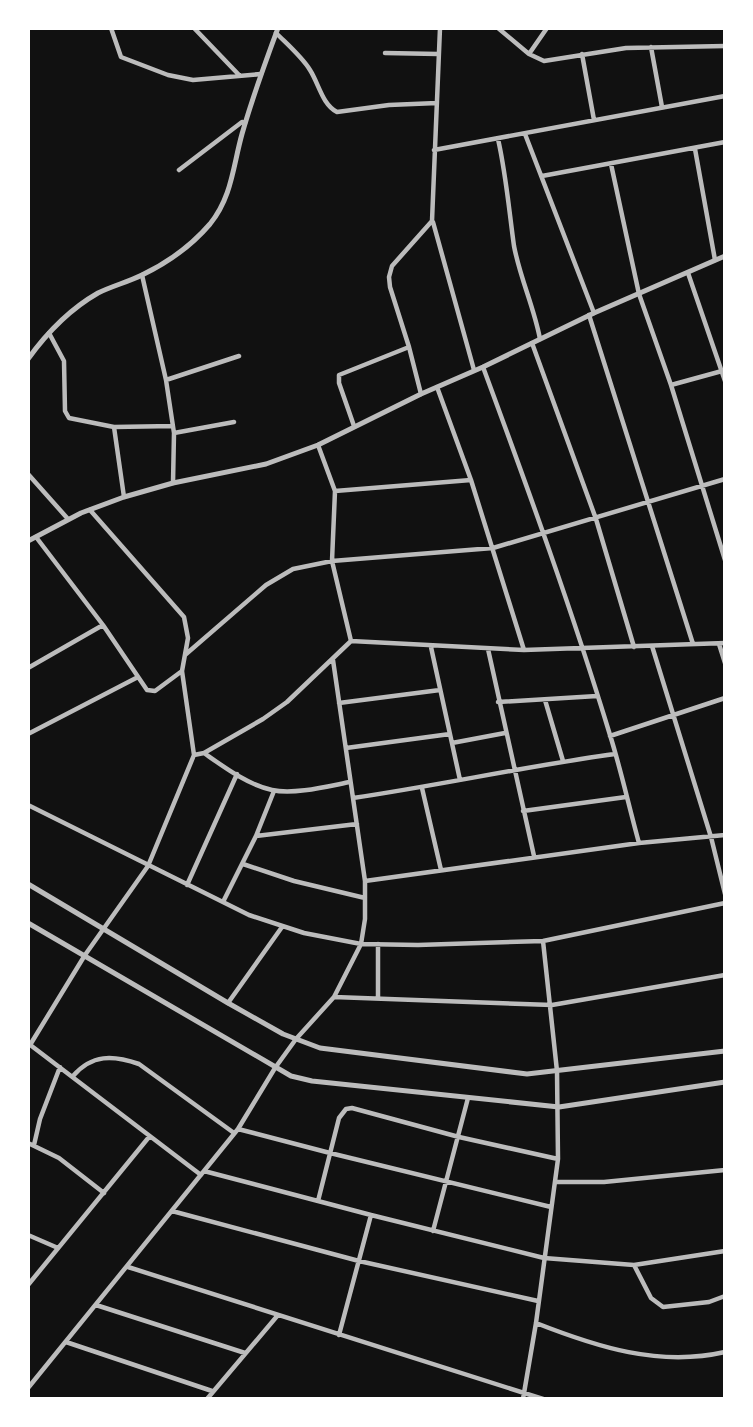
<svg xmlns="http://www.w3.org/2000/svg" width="753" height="1427" font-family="Ubuntu,sans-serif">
<rect width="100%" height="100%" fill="#111"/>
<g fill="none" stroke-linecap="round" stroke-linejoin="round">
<path stroke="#bcbcbc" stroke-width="4.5" d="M111,28L121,57L168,75L193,80L261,74
M194,28L240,76
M498,28L529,54L544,61L626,48L725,46
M276,33C288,45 302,57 310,70C319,84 322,104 337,112L389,105L437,103
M651,47L662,107
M385,53L438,54
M529,54L547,28
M582,54L594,120
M525,134L594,313
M498,139C506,174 509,210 514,246C520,278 534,307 540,339
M695,149L715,260
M434,150L725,96
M611,164L639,294L671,385L725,560
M179,170L242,122L245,123
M542,176L725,142
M433,222L474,370
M688,273L725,381
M142,275L166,380L174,433L173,483
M589,315L693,644
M49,333L64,361L65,411L69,418L114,427L173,426
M532,343L596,519L634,647
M483,367C528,489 572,610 610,735C621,770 629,807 639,843
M166,380L239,356
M671,385L722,371
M437,387L471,480L524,650
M421,394L409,347L390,287L389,277L392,266L432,221L440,28
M354,426L339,383V375L409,347
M114,427L124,497
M174,433L234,422
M318,445L335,491L332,561L351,641
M28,474L68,519
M335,491L471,480
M36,537L103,625L147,690L155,691L182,671
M351,641L524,650L725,643
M719,644L725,663
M652,646L711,837L725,894
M431,647L460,780
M488,649L534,856
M185,655L266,585L293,569L332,561L493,548L725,479
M28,668L103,625
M545,700L563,761
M498,702L597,696
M339,703L440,690
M28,734L138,677
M610,736L725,698
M452,743L505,733
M346,748L450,734
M204,753C224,767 248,785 272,790C294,795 329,786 350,782
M194,755L204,753L263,719L287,702L351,641
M422,788L441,870
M353,798C441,785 527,766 615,754
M28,805L249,915L304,933L361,944L418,945L543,941L725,903
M523,811L626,797
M256,836L357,824
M243,864L294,881L365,898
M365,881L639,843L725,835
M187,885L237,774
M223,902L256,836L274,791
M378,944V998
M334,997L552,1005L725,975
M228,1003L282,927
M29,1044L201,1175
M30,1045L85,955L148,866L194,755L182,671L188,638L184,617L90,510
M73,1076C92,1054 113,1055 139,1064L234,1133
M238,1129L330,1153L551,1207
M28,1143L59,1158L104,1193
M34,1145L40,1119L60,1067
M204,1171L371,1215L544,1258L634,1265L725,1251
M555,1182H604L725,1170
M318,1201L339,1118L346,1109L352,1108L459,1137L558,1159
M172,1211L359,1261L538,1301
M433,1231L468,1098
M28,1235L58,1248
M634,1265L651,1298L663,1307L709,1302L725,1296
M128,1267L543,1399
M28,1285L149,1137
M96,1305L245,1353
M536,1323C597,1347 659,1367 725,1352
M339,1335L371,1215
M66,1342L212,1391
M28,1388L238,1129L275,1068L296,1039L334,997L361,944L365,919V881L333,660
M207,1399L278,1315
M523,1399L536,1323L558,1159L557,1071L543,941"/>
<path stroke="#bcbcbc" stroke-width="5" d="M28,359C46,334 70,309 98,293C112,286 128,282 142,275C167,263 192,245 210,224C232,197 233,166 242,134C252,99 265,63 278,28
M28,541L81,513L124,497L173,483L266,464L318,445L421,394L483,367L594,313L725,256
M28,884L228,1003L283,1034L320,1048L527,1074L725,1051
M28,923L291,1076L312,1081L559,1107L725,1082"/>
</g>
<rect width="753" height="1427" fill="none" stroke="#ffffff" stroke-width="60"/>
</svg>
